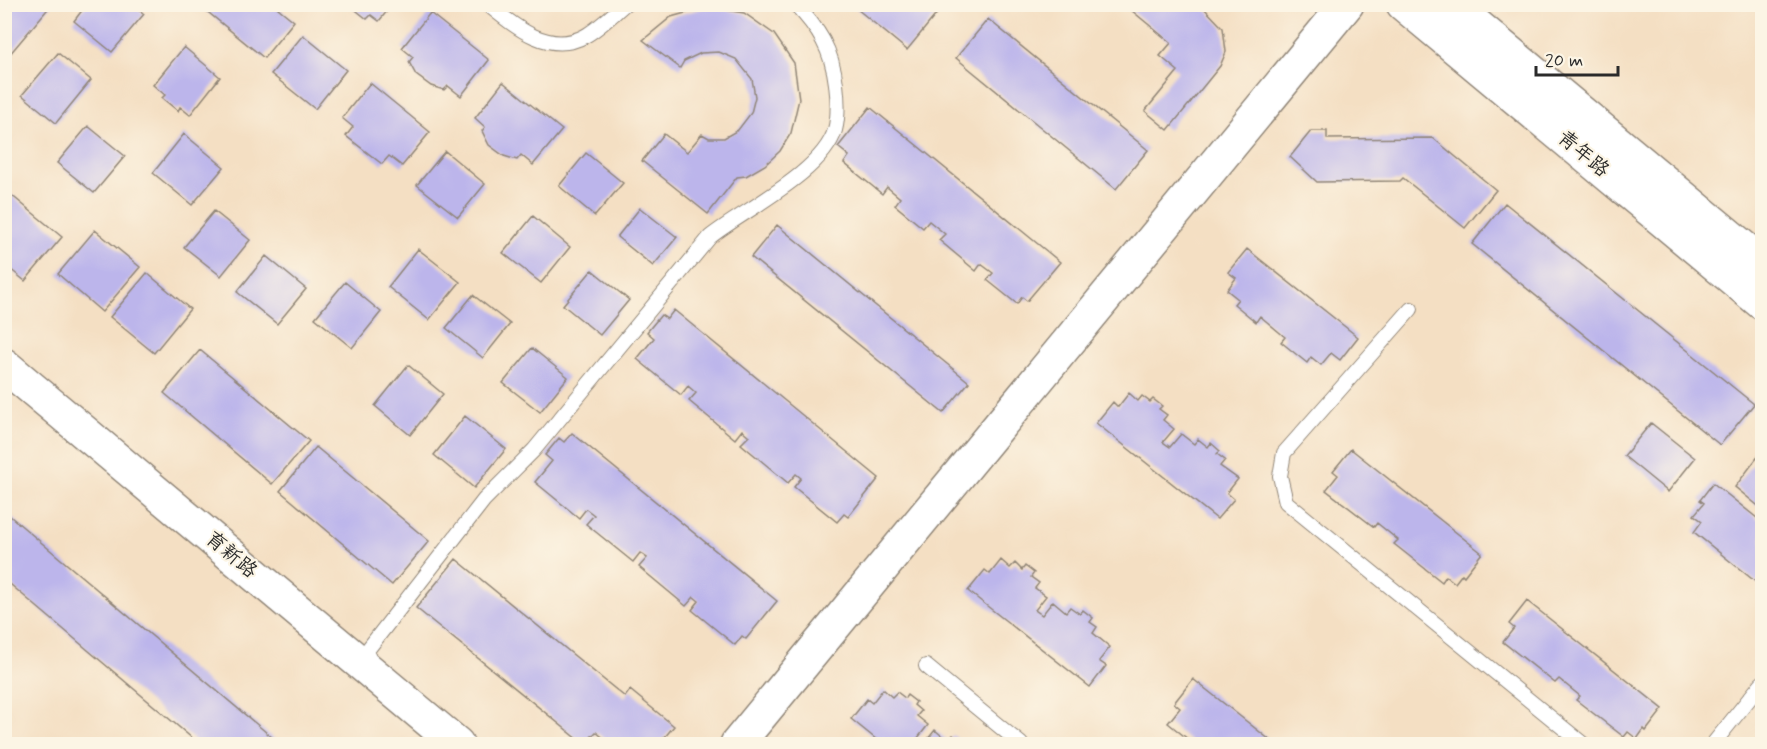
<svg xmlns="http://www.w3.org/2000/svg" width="1767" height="749" font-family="Mynerve,'LXGW WenKai TC',sans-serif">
<rect width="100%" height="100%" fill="#fcf5e5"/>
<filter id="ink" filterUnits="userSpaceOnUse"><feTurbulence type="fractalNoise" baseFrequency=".0167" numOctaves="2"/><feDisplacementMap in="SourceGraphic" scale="12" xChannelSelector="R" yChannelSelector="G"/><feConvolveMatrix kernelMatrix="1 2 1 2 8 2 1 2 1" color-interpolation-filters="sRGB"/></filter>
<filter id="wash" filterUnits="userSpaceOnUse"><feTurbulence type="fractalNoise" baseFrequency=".008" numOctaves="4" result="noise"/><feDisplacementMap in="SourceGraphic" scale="24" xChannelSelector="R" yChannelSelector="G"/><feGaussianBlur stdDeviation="1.35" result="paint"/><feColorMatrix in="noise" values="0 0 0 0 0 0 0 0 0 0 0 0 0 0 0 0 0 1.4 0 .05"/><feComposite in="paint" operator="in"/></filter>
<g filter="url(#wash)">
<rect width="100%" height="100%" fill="#f4dfc3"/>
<g id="blocks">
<path fill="#bcb5eb" d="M4,4H52L4,61Z
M87,4H133L144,14L112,52L74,21Z
M198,4H273L294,21L264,58Z
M355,4H393L379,21L371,15L367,19L352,7Z
M851,4H931L939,11L907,50Z
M1125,5H1201L1223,28L1226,52L1220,66L1168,130L1145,111L1178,71L1160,56L1171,43Z
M707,7L744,13L774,34L794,63L799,99L791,133L780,151L765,165L746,176L737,177L708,214L642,161L664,134L687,152L702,134L709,138H724L738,130L751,113L755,97L752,79L736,59L719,52L701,53L684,61L680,68L643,40L671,17Z
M430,13L489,60L461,96L448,86L444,90L431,86L416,75L409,62L413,57L402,48Z
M988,19L1148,150L1116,189L956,58Z
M303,35L346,70L315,109L271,74Z
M184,47L220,77L190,115L180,107L178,111L162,98L165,95L153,85Z
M58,53L91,80L56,123L22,95Z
M503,82L562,130L533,165L521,155L517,160L504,156L489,145L482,131L485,127L475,118Z
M370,83L430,132L402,166L389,156L382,164L346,136L353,127L342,118Z
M870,107L1060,262L1027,301L1022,297L1017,304L987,280L993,273L981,264L976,271L939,240L945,234L929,221L923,228L895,205L900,198L887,187L882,194L844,163L849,156L838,147Z
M88,126L125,156L94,193L57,163Z
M1311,131H1327V139L1433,138L1496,190L1465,228L1403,178L1400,181L1317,182L1290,157Z
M184,134L224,167L192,205L153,173Z
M445,151L485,184L458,217L417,185Z
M586,153L623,183L595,216L559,186Z
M4,189L62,237L25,281L4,264Z
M1505,203L1754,404L1720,445L1472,244Z
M640,208L677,237L653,266L617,237Z
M214,211L250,240L221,276L184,247Z
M533,216L570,247L541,283L503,253Z
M777,225L969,382L943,413L751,257Z
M95,230L140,267L102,312L58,274Z
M418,249L460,282L429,320L388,287Z
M1247,249L1358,337L1340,360L1331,353L1321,365L1311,357L1307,363L1281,342L1285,337L1260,316L1256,322L1234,304L1238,299L1227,290L1236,278L1228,272Z
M266,256L306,289L277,324L237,292Z
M592,270L629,300L600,335L563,305Z
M147,273L190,309L154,353L110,317Z
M345,282L381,312L352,348L315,318Z
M473,295L510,324L483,358L446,328Z
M674,310L879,478L848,517L844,514L837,522L794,487L801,478L796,474L788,483L741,444L749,436L742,430L735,439L689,401L696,393L688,386L681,395L637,359L654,338L647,332L661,315L667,319Z
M532,348L568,377L540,412L503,383Z
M200,350L309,441L272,484L164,393Z
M408,365L443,394L410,435L375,406Z
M1129,393L1138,401L1142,396L1150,402L1153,399L1162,406L1159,409L1167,415L1163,420L1174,429L1163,442L1170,447L1181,434L1194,444L1198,439L1208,447L1211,443L1220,451L1217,454L1225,460L1220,466L1238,479L1227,493L1234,499L1217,519L1096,423L1113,402L1118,407Z
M465,416L506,449L474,488L434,455Z
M1651,423L1695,458L1668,492L1624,456Z
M572,433L777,601L746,639L742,636L735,645L692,610L699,601L694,597L686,606L639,567L647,558L640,553L633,562L586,524L594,515L586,509L579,518L535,482L552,461L545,455L559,438L564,442Z
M316,447L429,541L392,585L280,491Z
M1351,449L1482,553L1464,576L1462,574L1455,583L1446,576L1442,582L1394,544L1398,540L1377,523L1374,527L1326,490L1338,475L1333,471Z
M1762,451V509L1735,487Z
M1713,483L1762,522V587L1694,532L1702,521L1694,515L1704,503L1700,500Z
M4,511L280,744H199L4,579Z
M456,559L625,697L630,690L674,726L659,744H611L596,732L584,744L416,608Z
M1001,560L1010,568L1015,563L1022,570L1025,566L1034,573L1031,577L1039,583L1035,588L1046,596L1035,610L1042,615L1053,601L1066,612L1070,607L1080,614L1083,610L1093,618L1090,622L1097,627L1093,633L1110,647L1099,661L1106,666L1090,687L968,591L985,570L990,574Z
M1527,601L1663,709L1646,731L1644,729L1637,739L1628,732L1624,737L1576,700L1580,696L1559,679L1555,683L1503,642L1514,628L1509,624Z
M1193,679L1275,744H1194L1168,723L1180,708L1174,703Z
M883,689L892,697L897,692L905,698L907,695L916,702L914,705L921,711L917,716L928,725L917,739L924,744L935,730L948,741L953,735L962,743L965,739L972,744H882L851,719L867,699L872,703Z"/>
</g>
</g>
<g filter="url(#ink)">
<use href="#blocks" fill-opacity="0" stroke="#908577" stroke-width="1.5"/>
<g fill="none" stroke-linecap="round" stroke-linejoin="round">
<defs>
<path id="service" d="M487,4C514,26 549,56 585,36C599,28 612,15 625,4
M1411,309L1284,453L1280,476L1286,502L1583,744
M358,662L484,500L534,450L710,237C744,210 823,172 835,130C839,115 838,100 836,84C832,50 819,29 795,4
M926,666L1021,744
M1713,744L1762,683"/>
<path id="tertiary" d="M1403,4L1762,303
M1451,4L1762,263
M4,365L457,744
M737,744L1347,4"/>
</defs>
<use href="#service" stroke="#908577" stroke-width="16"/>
<use href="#tertiary" stroke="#908577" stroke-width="36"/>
<use href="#service" stroke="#fff" stroke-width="14"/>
<use href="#tertiary" stroke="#fff" stroke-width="33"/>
</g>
</g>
<g text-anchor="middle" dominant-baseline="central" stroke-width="4.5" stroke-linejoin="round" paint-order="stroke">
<g font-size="20" fill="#2b2b2b" stroke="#fcf5e5">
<text transform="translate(1583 154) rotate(40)">青年路</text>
<text transform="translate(231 555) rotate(40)">育新路</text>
</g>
</g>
<rect width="1767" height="749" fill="none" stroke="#fcf5e5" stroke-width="24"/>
<path d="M1536 66v9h82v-9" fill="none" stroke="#2b2b2b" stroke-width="3"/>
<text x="1545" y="66" font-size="18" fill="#2b2b2b" stroke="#fcf5e5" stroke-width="4.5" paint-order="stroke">20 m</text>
</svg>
